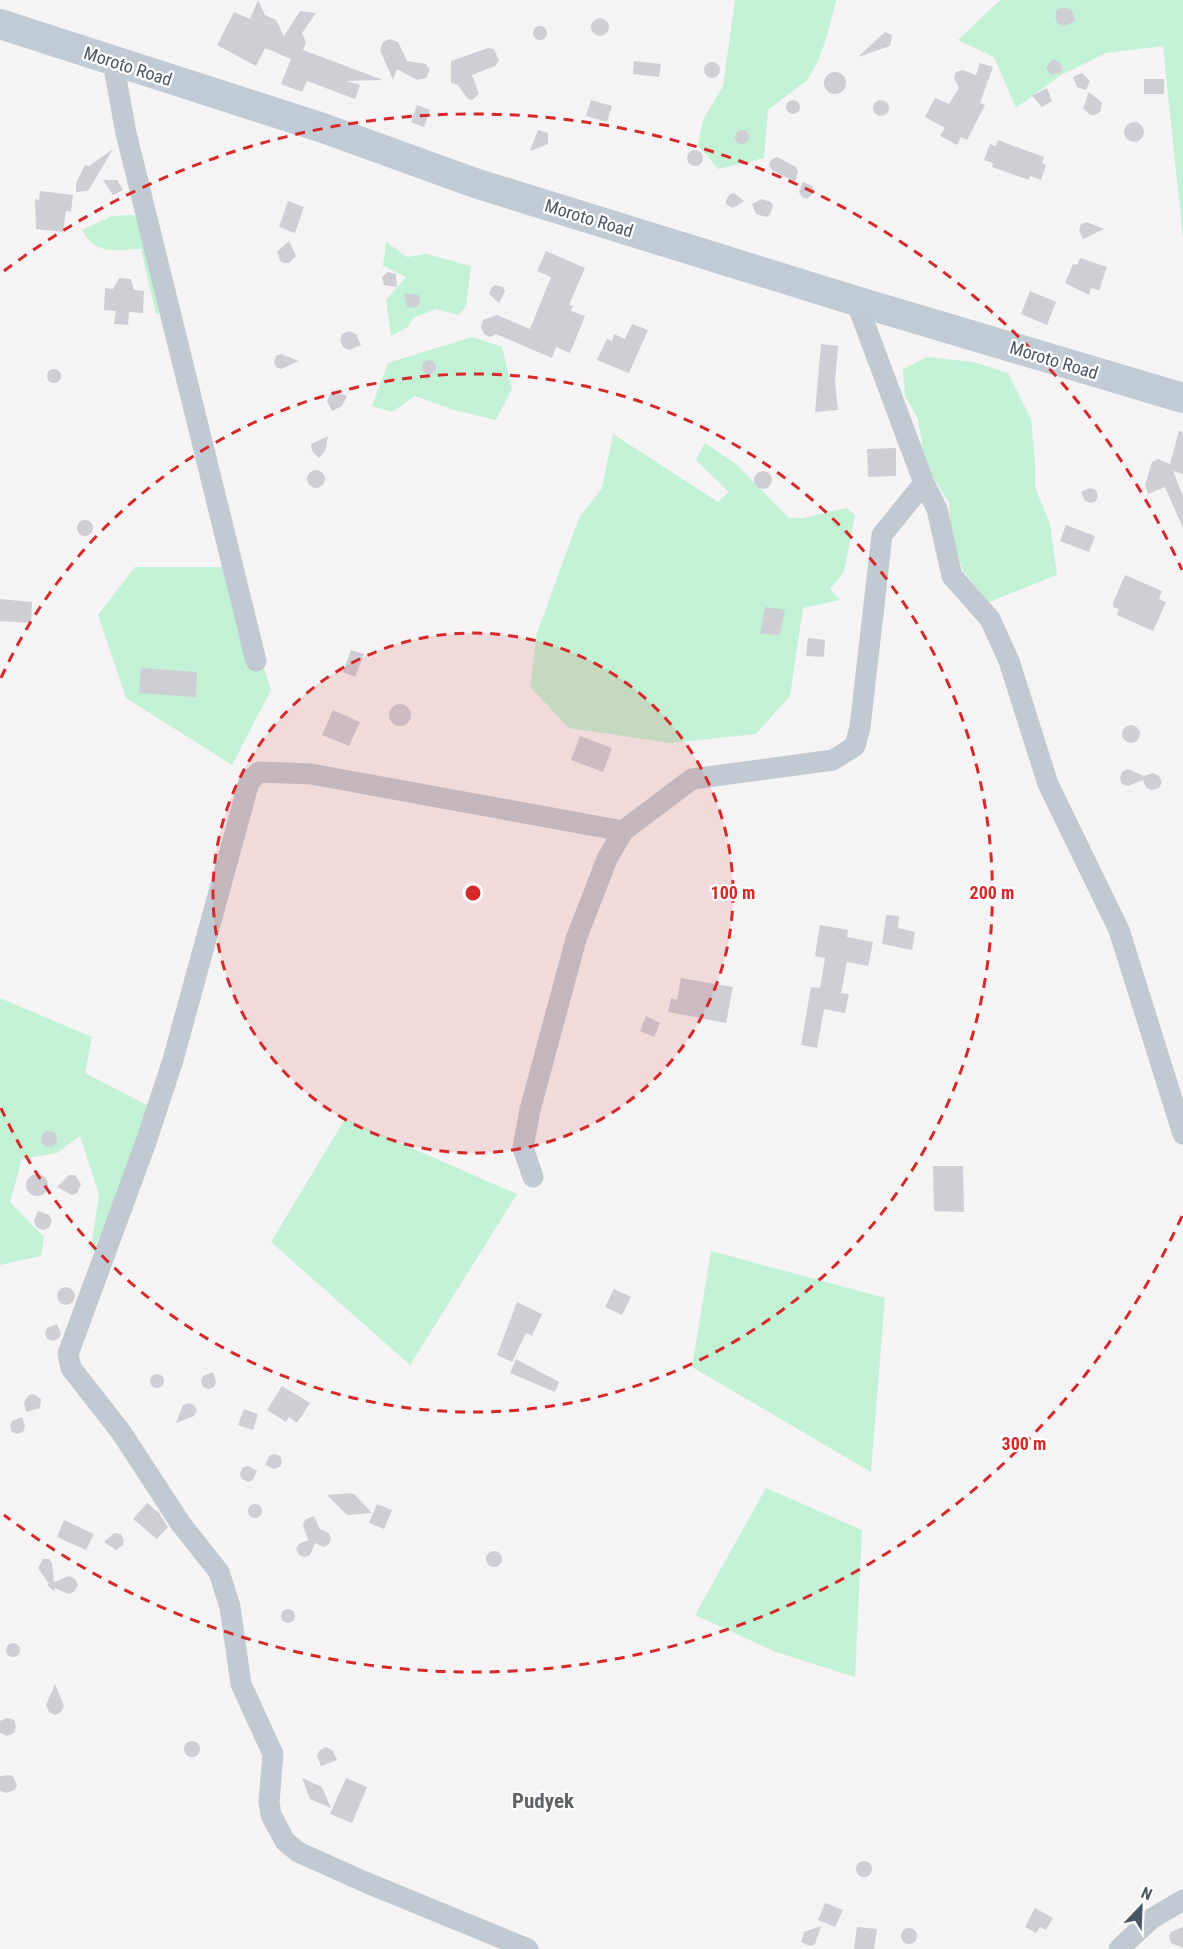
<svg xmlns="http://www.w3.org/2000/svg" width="1183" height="1949" font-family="'Roboto Condensed',sans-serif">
<rect width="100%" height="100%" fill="#f5f3f3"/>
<path fill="#c3f1d5" d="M735,0H836C830,26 823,56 808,79C806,82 775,104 768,110L764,158L718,169L698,145L703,120L723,86Z
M1000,0H1183V238L1163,46L1106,53L1061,75L1016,108L994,57L958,40Z
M133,215L144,221L169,313L156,314L141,249C116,250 96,256 82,230L112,216Z
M386,242L407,257L426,254L471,266L466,306L459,315L436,309L413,318L408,327L391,336L386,300L406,277L383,266Z
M472,337L502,347L512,389L496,420L454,410L415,396L392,412L372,406L388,363Z
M927,357L973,362L1008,373L1031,419L1035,462V487L1050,524L1057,575L989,602L963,571L951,532L949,502L933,477L923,450L918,419L905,396L903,369Z
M613,434L718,502L729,492L696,460L705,443L736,464L789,518H803L847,508L855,515L844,572L830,589L840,600L803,608L790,696L756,734L670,743L569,728L530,687L537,633L579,518L602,488Z
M135,567H232L271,690L232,765L126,698L98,615Z
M0,998L92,1037L85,1073L164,1114L90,1255L99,1195L80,1136L57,1153L22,1159L10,1202L44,1237L41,1256L0,1265Z
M345,1119L517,1194L410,1365L271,1242Z
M711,1251L885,1298L871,1472L692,1367Z
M766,1488L862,1530L855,1677L776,1652L695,1615Z"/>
<path fill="#cdcfd5" d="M258,0L265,15L276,20L284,36L300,11L316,13L302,33L306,42L303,50L383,80L346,81L360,85L355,99L307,81L302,92L281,84L291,59L265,48L256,66L217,45L234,12L250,19Z
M1064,7L1071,10L1076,21L1064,26L1058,23L1055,17L1057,10Z
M591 27a9 9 0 1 1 18 0a9 9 0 1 1-18 0Z
M533 33a7 7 0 1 1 14 0a7 7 0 1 1-14 0Z
M885,32L892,35L890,46L858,57Z
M390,39L398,42L407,61L426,64L430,70L426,78L417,80L397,69L393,80L380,50L383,42Z
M488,48L494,49L499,61L495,66L472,75L479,94L472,100L468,99L458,85L451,83V61Z
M1053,59L1060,63L1062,72L1051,75L1046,67Z
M634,61L661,64L659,77L633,74Z
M704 70a8 8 0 1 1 16 0a8 8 0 1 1-16 0Z
M980,63L993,67L980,103L985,105L967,140L961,137L957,145L940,136L945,128L925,117L935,98L949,104L959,88L954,78L956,72L962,70L976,75Z
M824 83a11 11 0 1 1 22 0a11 11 0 1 1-22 0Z
M1082,73L1090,81L1086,90L1077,87L1073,77Z
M1144,79H1164V94H1144Z
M1047,88L1052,101L1042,107L1032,96Z
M1089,92L1102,103L1100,112L1095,115H1090L1083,108Z
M873 108a8 8 0 1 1 16 0a8 8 0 1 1-16 0Z
M786 107a7 7 0 1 1 14 0a7 7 0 1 1-14 0Z
M591,100L612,106L607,122L586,116Z
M417,105L430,110L424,127L411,122Z
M1124 132a10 10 0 1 1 20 0a10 10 0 1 1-20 0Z
M735 137a7 7 0 1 1 14 0a7 7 0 1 1-14 0Z
M538,130L548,133V144L530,151Z
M998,140L1044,157L1042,163L1046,165L1041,180L1030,176L1029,180L992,167L993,163L984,160L990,144L996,146Z
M113,149L88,191L76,192V183L85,165L89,166Z
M687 158a8 8 0 1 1 16 0a8 8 0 1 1-16 0Z
M777,157L796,167L798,172L795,182L772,170L769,165L771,160Z
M103,180H117L123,190L113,195Z
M803,182L812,186L815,191L807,199L802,197L799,192Z
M40,191L73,195L71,212L66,211L63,232L36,229L35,199L39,200Z
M734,193L744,201L733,208L726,204V200L730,194Z
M762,199L771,202L773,206L770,215L766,217L756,214L752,204Z
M288,201L304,207L295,233L279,227Z
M1087,222L1104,229L1083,239L1079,230L1081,224Z
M289,241L296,256L289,263H284L280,261L277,252Z
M546,251L585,268L569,305L573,306L571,311L585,316L570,353L556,347L552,358L496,334L490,337L484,334L481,327L483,320L497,315L530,329L551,277L537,271Z
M1080,258L1107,267L1099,290L1091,288L1089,295L1065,283L1073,264L1077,265Z
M388,272L396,274L397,287L384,285L382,277Z
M119,278L131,279L134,290L144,291L143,313L129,312L128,325L114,324L116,311L104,310L105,288L113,289Z
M495,285L503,287L505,291L499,303L489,294L492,287Z
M1030,291L1056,302L1047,325L1021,314Z
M404,293L418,295L420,298L418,306L411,308L407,307Z
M632,324L648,330L629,373L597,360L607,339L612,341L614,334L625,339Z
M349,331L356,334L361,345L349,350L343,347L340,341L342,334Z
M821,344L838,346L835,382L838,410L815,412Z
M281,354L299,361L281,369L276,367L274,362L276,356Z
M422 367a7 7 0 1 1 14 0a7 7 0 1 1-14 0Z
M47 376a7 7 0 1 1 14 0a7 7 0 1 1-14 0Z
M332,390L347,396L342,406L332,411L327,401Z
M1179,431L1183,432V474L1173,471L1183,496V528L1165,487L1148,494L1145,485L1152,462L1158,459L1170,464Z
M328,436L325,451L319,458L312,451L311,444Z
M896,448V476L868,477L867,449Z
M307 479a9 9 0 1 1 18 0a9 9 0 1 1-18 0Z
M754 480a9 9 0 1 1 18 0a9 9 0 1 1-18 0Z
M1090,488L1096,490L1098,496L1096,501L1091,503L1085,501L1081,492Z
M77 528a8 8 0 1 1 16 0a8 8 0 1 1-16 0Z
M1066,525L1095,536L1089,552L1060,541Z
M1125,575L1162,591L1159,599L1166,602L1153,631L1117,615L1119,609L1113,607V603Z
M0,599L32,602L31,623L0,621Z
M765,607L785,610L780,635L760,634Z
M808,638L825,640L824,657L806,656Z
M351,650L364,654L355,677L343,672Z
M141,668L197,672L196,697L139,693Z
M389 715a11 11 0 1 1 22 0a11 11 0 1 1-22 0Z
M333,710L360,722L349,746L322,735Z
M1122 734a9 9 0 1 1 18 0a9 9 0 1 1-18 0Z
M580,736L612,748L603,772L571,760Z
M1128,769L1144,776L1153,773L1159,776L1162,782L1159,788L1152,790L1146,788L1143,780L1128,786L1122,784L1120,778L1122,772Z
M886,915L899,916L898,928L915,932L912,950L882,944Z
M820,925L848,930L847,937L873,942L868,966L847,962L841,993L849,994L845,1013L824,1009L817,1048L801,1045L811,987L820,988L825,958L815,956Z
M681,978L733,987L726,1023L668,1012L671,998L677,1000Z
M646,1016L660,1023L654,1037L640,1031Z
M41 1139a8 8 0 1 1 16 0a8 8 0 1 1-16 0Z
M933,1166H963L964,1212L934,1211Z
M26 1185a11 11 0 1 1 22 0a11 11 0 1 1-22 0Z
M69,1175H75L81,1184L77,1193L72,1195L57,1187Z
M38,1211L49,1215L52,1221L49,1228L43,1230L36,1227L34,1221Z
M57 1296a9 9 0 1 1 18 0a9 9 0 1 1-18 0Z
M614,1289L631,1297L622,1315L605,1307Z
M517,1302L542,1314L532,1336L526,1333L512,1362L497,1355Z
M57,1324L61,1334L58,1339L53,1341L47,1339L45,1333L47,1328Z
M516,1359L559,1382L555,1392L510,1373Z
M213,1372L216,1382L214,1387L209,1389L203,1387L201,1381L203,1376Z
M150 1381a7 7 0 1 1 14 0a7 7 0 1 1-14 0Z
M282,1386L310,1403L297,1423L289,1417L286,1422L267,1410Z
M34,1394L41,1399L40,1408L26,1412L24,1402L29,1395Z
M189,1403L194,1405L197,1411L194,1416L176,1423L183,1405Z
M244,1409L258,1414L253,1430L238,1425Z
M22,1417L25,1426L23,1432L17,1434L12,1432L10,1426L12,1421Z
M274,1454L280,1456L282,1462L280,1467L274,1469L265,1465L269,1456Z
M248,1466L257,1471L253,1480L248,1482L242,1479L240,1474L242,1468Z
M351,1493L355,1495L372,1513L347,1515L327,1495Z
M147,1503L159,1513L168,1527L157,1539L133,1519Z
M248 1511a7 7 0 1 1 14 0a7 7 0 1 1-14 0Z
M377,1504L392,1510L384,1529L369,1523Z
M314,1516L320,1529L329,1533L331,1539L329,1544L324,1547L315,1543L310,1555L304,1557L299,1555L296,1549L299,1544L308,1540L303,1525L305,1520Z
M64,1520L94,1534L86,1550L57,1537Z
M114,1533L121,1534L124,1541L123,1545L116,1550L104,1542Z
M486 1559a8 8 0 1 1 16 0a8 8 0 1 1-16 0Z
M43,1559H49L52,1563L54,1582L69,1576L75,1579L78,1585L75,1591L69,1594L54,1588L55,1592L47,1585L49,1584L38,1568Z
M281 1616a7 7 0 1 1 14 0a7 7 0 1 1-14 0Z
M6 1650a7 7 0 1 1 14 0a7 7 0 1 1-14 0Z
M55,1684L64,1706L61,1712L55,1715L49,1712L46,1705Z
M7,1718L14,1720L16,1727L14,1733L7,1736L0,1733V1721Z
M184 1749a8 8 0 1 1 16 0a8 8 0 1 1-16 0Z
M326,1747L332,1750L337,1760L321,1766L317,1756L320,1750Z
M9,1775L13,1776L17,1785L15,1790L6,1793L0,1791V1776Z
M302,1778L322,1787L331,1808L310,1799Z
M346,1778L367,1787L352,1823L330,1814Z
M856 1869a8 8 0 1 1 16 0a8 8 0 1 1-16 0Z
M825,1903L843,1910L835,1927L818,1920Z
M1035,1908L1053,1918L1046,1930L1040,1927L1036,1933L1025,1927Z
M821,1926L815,1944L810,1946L801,1942L804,1932Z
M857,1927L877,1929L874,1949H854Z
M1183,1927V1948L1171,1943L1169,1937L1171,1932Z
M901 1936a8 8 0 1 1 16 0a8 8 0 1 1-16 0Z"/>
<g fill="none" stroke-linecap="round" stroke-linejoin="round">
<path stroke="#c1cad2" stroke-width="21" d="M113,62L126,133L256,661
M856,301L924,483L937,509L952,576L990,619L1009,661L1048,784L1119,930L1183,1134
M533,1177L523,1148L530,1110L576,939L607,859L623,831L692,779L833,760L855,746L860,727L882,535L924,483
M528,1949L365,1882L298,1852L285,1841L271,1815L269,1802L273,1754L241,1684L230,1607L219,1572L181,1524L121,1432L71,1368L68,1354L146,1142L173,1060L249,782L259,772L311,774L623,831
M1119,1949L1151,1919L1183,1900"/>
<path stroke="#c1cbd6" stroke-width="30" d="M0,24L323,128L475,183L856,301L1183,398"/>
</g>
<circle cx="473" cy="893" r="260" fill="#d62828" fill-opacity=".12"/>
<g fill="none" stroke="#d62828" stroke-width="3" stroke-dasharray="10 8">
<circle cx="473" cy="893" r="260"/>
<path d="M1 678A519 519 0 1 1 1 1108"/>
<path d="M1182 1216A779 779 0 0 1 4 1515M4 271A779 779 0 0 1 1182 570"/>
</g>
<g text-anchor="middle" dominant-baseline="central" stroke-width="4.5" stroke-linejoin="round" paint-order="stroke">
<g font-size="18" fill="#4a5661" stroke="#fff">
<text transform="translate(128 66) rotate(18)">Moroto Road</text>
<text transform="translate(589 218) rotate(17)">Moroto Road</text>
<text transform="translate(1054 360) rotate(17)">Moroto Road</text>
</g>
<g font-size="21" font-weight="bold" fill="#5f6368" stroke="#fff">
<text x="543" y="1801">Pudyek</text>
</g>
</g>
<circle cx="473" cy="893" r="9" fill="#d62828" stroke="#fff" stroke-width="3"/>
<g font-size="18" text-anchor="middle" font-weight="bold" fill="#d62828" stroke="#fff" stroke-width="4.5" stroke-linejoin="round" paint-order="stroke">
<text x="733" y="899">100 m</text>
<text x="992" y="899">200 m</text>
<text x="1024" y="1450">300 m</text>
</g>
<g transform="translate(1141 1907) rotate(23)" stroke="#ffffff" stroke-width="4.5" paint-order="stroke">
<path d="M0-4.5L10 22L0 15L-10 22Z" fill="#4a5661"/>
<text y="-9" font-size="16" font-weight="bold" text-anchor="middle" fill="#4a5661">N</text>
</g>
</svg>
